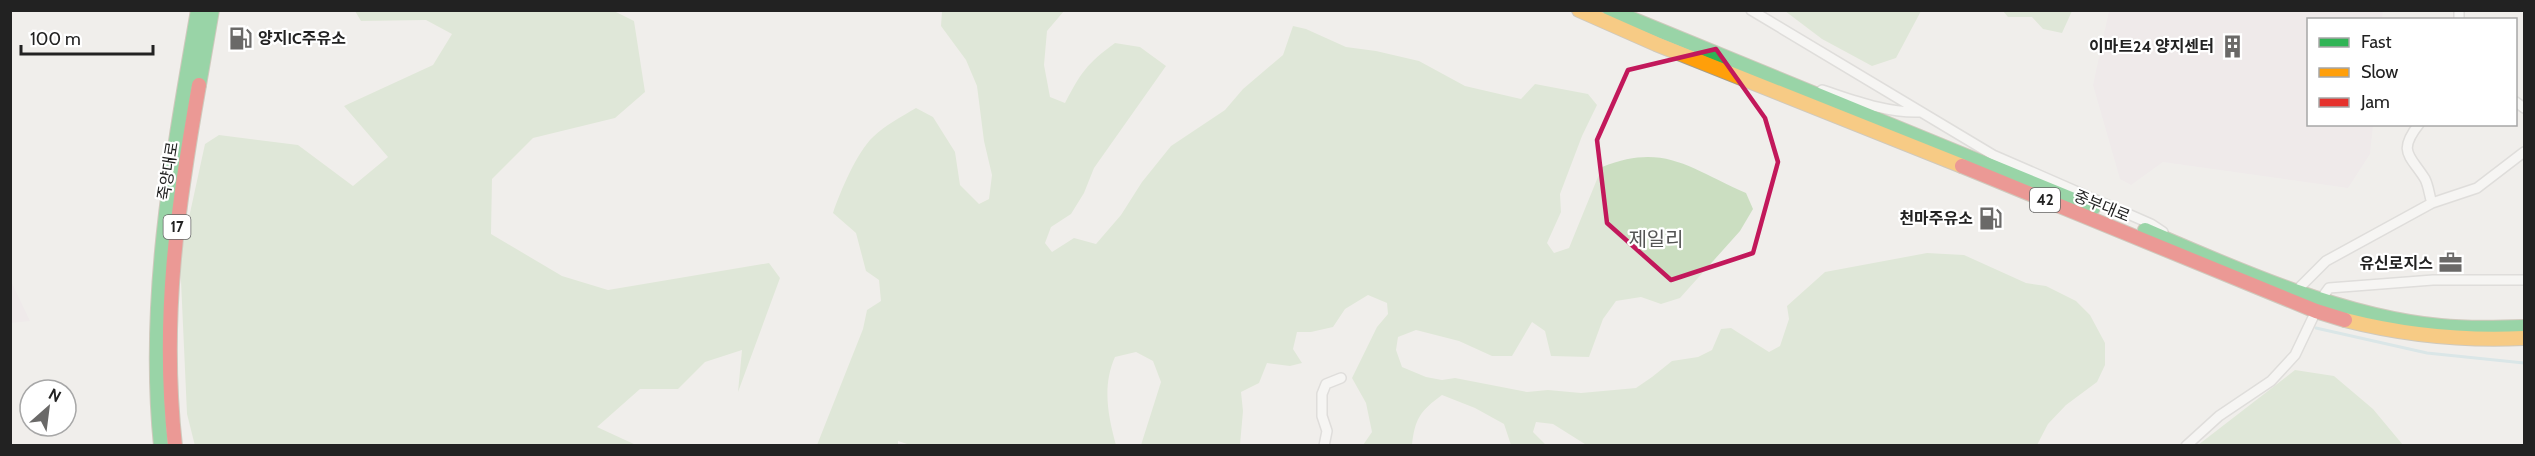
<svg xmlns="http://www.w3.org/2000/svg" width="2535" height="456" font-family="Cabin,'Noto Sans KR',sans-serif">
<rect width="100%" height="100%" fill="#f0eeeb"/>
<path fill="#ede4e9" d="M2109,11H2383L2382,19L2308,20V124L2373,125L2370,154L2348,188L2163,162L2131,185L2120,179L2093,85Z
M10,281H11L30,321L11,323Z"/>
<path fill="#cbdec1" d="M612,10L634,21L645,92L615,118L533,138L492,179L491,234L562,276L608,290L769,263L780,278L738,392L742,350L705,362L678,389H640L597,427L636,445L195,446L187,414L180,259L205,144L219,135L298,145L353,186L388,157L344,106L433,65L452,34L426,20L361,21L355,11Z
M942,11H1064L1047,31L1044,65L1050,97L1065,103C1080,74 1087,63 1115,43L1140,47L1166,66L1094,168L1084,193L1071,214L1051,227L1045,243L1052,252L1074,238L1096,244L1121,215L1142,182L1171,146L1225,110L1243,89L1283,55L1293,26L1306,29L1346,47L1376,51L1419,61L1465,86L1521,99L1535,84L1588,94L1597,105L1582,136L1560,194L1561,212L1547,243L1554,253L1569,248L1602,167C1665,142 1690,169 1746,193L1753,209L1740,231L1680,298L1661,304L1641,297L1616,301L1603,319L1589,357L1551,356L1545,331L1532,322L1512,356H1492L1459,341L1416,330L1398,337L1396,350L1402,367L1426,377L1442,380L1455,378L1527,392L1548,390L1581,393L1636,388L1652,377L1672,361L1698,357L1712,350L1721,329L1731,328L1769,352L1780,346L1789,319L1787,306L1825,272L1927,253L1964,255L2026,283L2046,286L2076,301L2090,315L2105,343V365L2097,382L2066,405L2048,424L2037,445L1588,446L1553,424L1536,422L1533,432L1546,445H1511L1504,424L1475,408L1442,395C1420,411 1415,419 1412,445H1363L1372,432L1366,403L1352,378L1377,327L1388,314L1387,303L1368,295L1345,309L1333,327L1311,332H1297L1293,349L1302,363L1290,366L1267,363L1259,383L1241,392L1243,411L1240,445H1141L1161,382L1153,361L1136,352L1115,357C1102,386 1108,416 1116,445L913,446L898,441V445H817L863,329L867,310L881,301L879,280L866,271L856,233L833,213C840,192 857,152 873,137C885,125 901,117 916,108L933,117L955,152L960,185L979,204L989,199L992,175L984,141L977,86L966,60L941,26Z
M1785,11H1921L1896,58L1872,66L1822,39Z
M2003,11H2072L2062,33L2043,29L2032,17H2008Z
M2295,370L2334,376L2373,409L2403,445H2198Z"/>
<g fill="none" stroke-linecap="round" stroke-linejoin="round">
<path stroke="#bfdbe3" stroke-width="3" d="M2316,328L2427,353L2524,363"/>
<defs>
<path id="street" d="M1751,10L1993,155L2151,224L2163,232
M2459,20V10
M1822,90C1853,100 1886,113 1919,112
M2516,102L2524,108
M2419,124C2397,152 2410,155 2425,179C2429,187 2429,195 2432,203
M2297,290L2326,261L2432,203L2477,188L2524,152
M2321,299L2329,288L2433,280H2524
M1324,446L1327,431L1322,416V394L1326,384L1341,378
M2186,446L2219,416L2271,381L2295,355L2316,311"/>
<path id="fast" d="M1610,10L2093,208
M199,85L212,10
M2145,230C2235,269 2343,317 2441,326C2469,329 2496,328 2524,327
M161,446C146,299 173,154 198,10"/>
<path id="slow" d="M1579,10L1656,44L1962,166
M2345,320C2404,335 2463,341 2524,338"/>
<path id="jam" d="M1962,166L2316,311L2345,320
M175,446C161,319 177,209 199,85"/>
</defs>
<use href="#street" stroke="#c9c8c7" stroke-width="12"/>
<use href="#fast" stroke="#a79c86" stroke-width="16"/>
<use href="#slow" stroke="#a79c86" stroke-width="16"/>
<use href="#jam" stroke="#a79c86" stroke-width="16"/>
<use href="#street" stroke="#fdfcfc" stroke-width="9"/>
<use href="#fast" stroke="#30b455" stroke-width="14"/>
<use href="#slow" stroke="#ff9f0a" stroke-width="14"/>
<use href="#jam" stroke="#e5322d" stroke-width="14"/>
</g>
<path d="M0 0H2535V456H0ZM1716,49L1765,118L1778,162L1753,253L1671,280L1607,223L1597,140L1628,70Z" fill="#f0eeeb" fill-opacity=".55" fill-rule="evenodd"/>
<path fill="none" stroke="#c2185b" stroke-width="4.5" stroke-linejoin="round" d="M1716,49L1765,118L1778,162L1753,253L1671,280L1607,223L1597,140L1628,70Z"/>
<defs>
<symbol id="fuel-bare" viewBox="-9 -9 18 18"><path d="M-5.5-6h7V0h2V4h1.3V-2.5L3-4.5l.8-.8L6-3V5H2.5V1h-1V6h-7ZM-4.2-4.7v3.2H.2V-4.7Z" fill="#6a6968" stroke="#fff" stroke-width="2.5" paint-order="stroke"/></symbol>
<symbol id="building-bare" viewBox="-9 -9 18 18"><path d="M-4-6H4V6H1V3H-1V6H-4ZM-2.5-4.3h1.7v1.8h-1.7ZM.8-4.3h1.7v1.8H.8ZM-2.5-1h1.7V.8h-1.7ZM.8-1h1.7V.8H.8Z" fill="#6a6968" stroke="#fff" stroke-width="2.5" paint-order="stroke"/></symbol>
<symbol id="office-bare" viewBox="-9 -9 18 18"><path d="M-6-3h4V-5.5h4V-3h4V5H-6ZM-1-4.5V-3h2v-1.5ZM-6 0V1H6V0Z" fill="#6a6968" stroke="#fff" stroke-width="2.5" paint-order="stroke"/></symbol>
</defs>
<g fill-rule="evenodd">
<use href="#fuel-bare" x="224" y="22" width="33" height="33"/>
<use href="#building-bare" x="2216" y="30" width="33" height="33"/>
<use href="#fuel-bare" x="1974" y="202" width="33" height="33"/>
<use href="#office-bare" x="2434" y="246" width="33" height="33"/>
</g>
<g text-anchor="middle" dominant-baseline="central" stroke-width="4.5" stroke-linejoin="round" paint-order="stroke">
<g fill="#fff" stroke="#646464" stroke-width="1.5">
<rect x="2030" y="188" width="30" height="24" rx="4.5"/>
<rect x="163.5" y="215" width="27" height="24" rx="4.5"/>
</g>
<g font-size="15" font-weight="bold" fill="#222">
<text x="2045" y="200">42</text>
<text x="177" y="227">17</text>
</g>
<g font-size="16" font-weight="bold" fill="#222" stroke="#fff" text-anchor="end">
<text x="258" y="38" text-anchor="start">양지IC주유소</text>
<text x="2214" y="46">이마트24 양지센터</text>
<text x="1973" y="218">천마주유소</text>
<text x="2433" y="263">유신로지스</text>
</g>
<g font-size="16" fill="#222" stroke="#fff">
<text transform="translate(168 171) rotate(-81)">죽양대로</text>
<text transform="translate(2102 206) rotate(22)">중부대로</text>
</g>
<g font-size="20" fill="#555" stroke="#fff">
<text x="1656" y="239">제일리</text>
</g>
</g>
<rect width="2535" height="456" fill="none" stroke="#222222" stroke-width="24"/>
<rect x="2307" y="18" width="210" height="108" fill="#ffffff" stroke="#a7a7a7" stroke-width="1.5"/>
<rect x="2319" y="38" width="30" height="9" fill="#30b455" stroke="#a7a7a7" stroke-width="1.5"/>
<text x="2361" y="48" font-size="18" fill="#222222">Fast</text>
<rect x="2319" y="68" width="30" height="9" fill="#ff9f0a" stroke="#a7a7a7" stroke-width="1.5"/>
<text x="2361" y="78" font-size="18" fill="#222222">Slow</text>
<rect x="2319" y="98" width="30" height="9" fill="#e5322d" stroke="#a7a7a7" stroke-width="1.5"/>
<text x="2361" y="108" font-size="18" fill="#222222">Jam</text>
<g transform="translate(48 408) rotate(28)"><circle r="28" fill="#ffffff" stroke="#a7a7a7" stroke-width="1.5"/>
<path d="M0-4.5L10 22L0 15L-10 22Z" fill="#6a6968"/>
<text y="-9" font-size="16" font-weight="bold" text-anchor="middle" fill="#222222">N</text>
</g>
<path d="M21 45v9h132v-9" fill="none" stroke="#222222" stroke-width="3"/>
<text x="30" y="45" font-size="18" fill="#222222" stroke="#ffffff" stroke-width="4.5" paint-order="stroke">100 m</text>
</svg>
